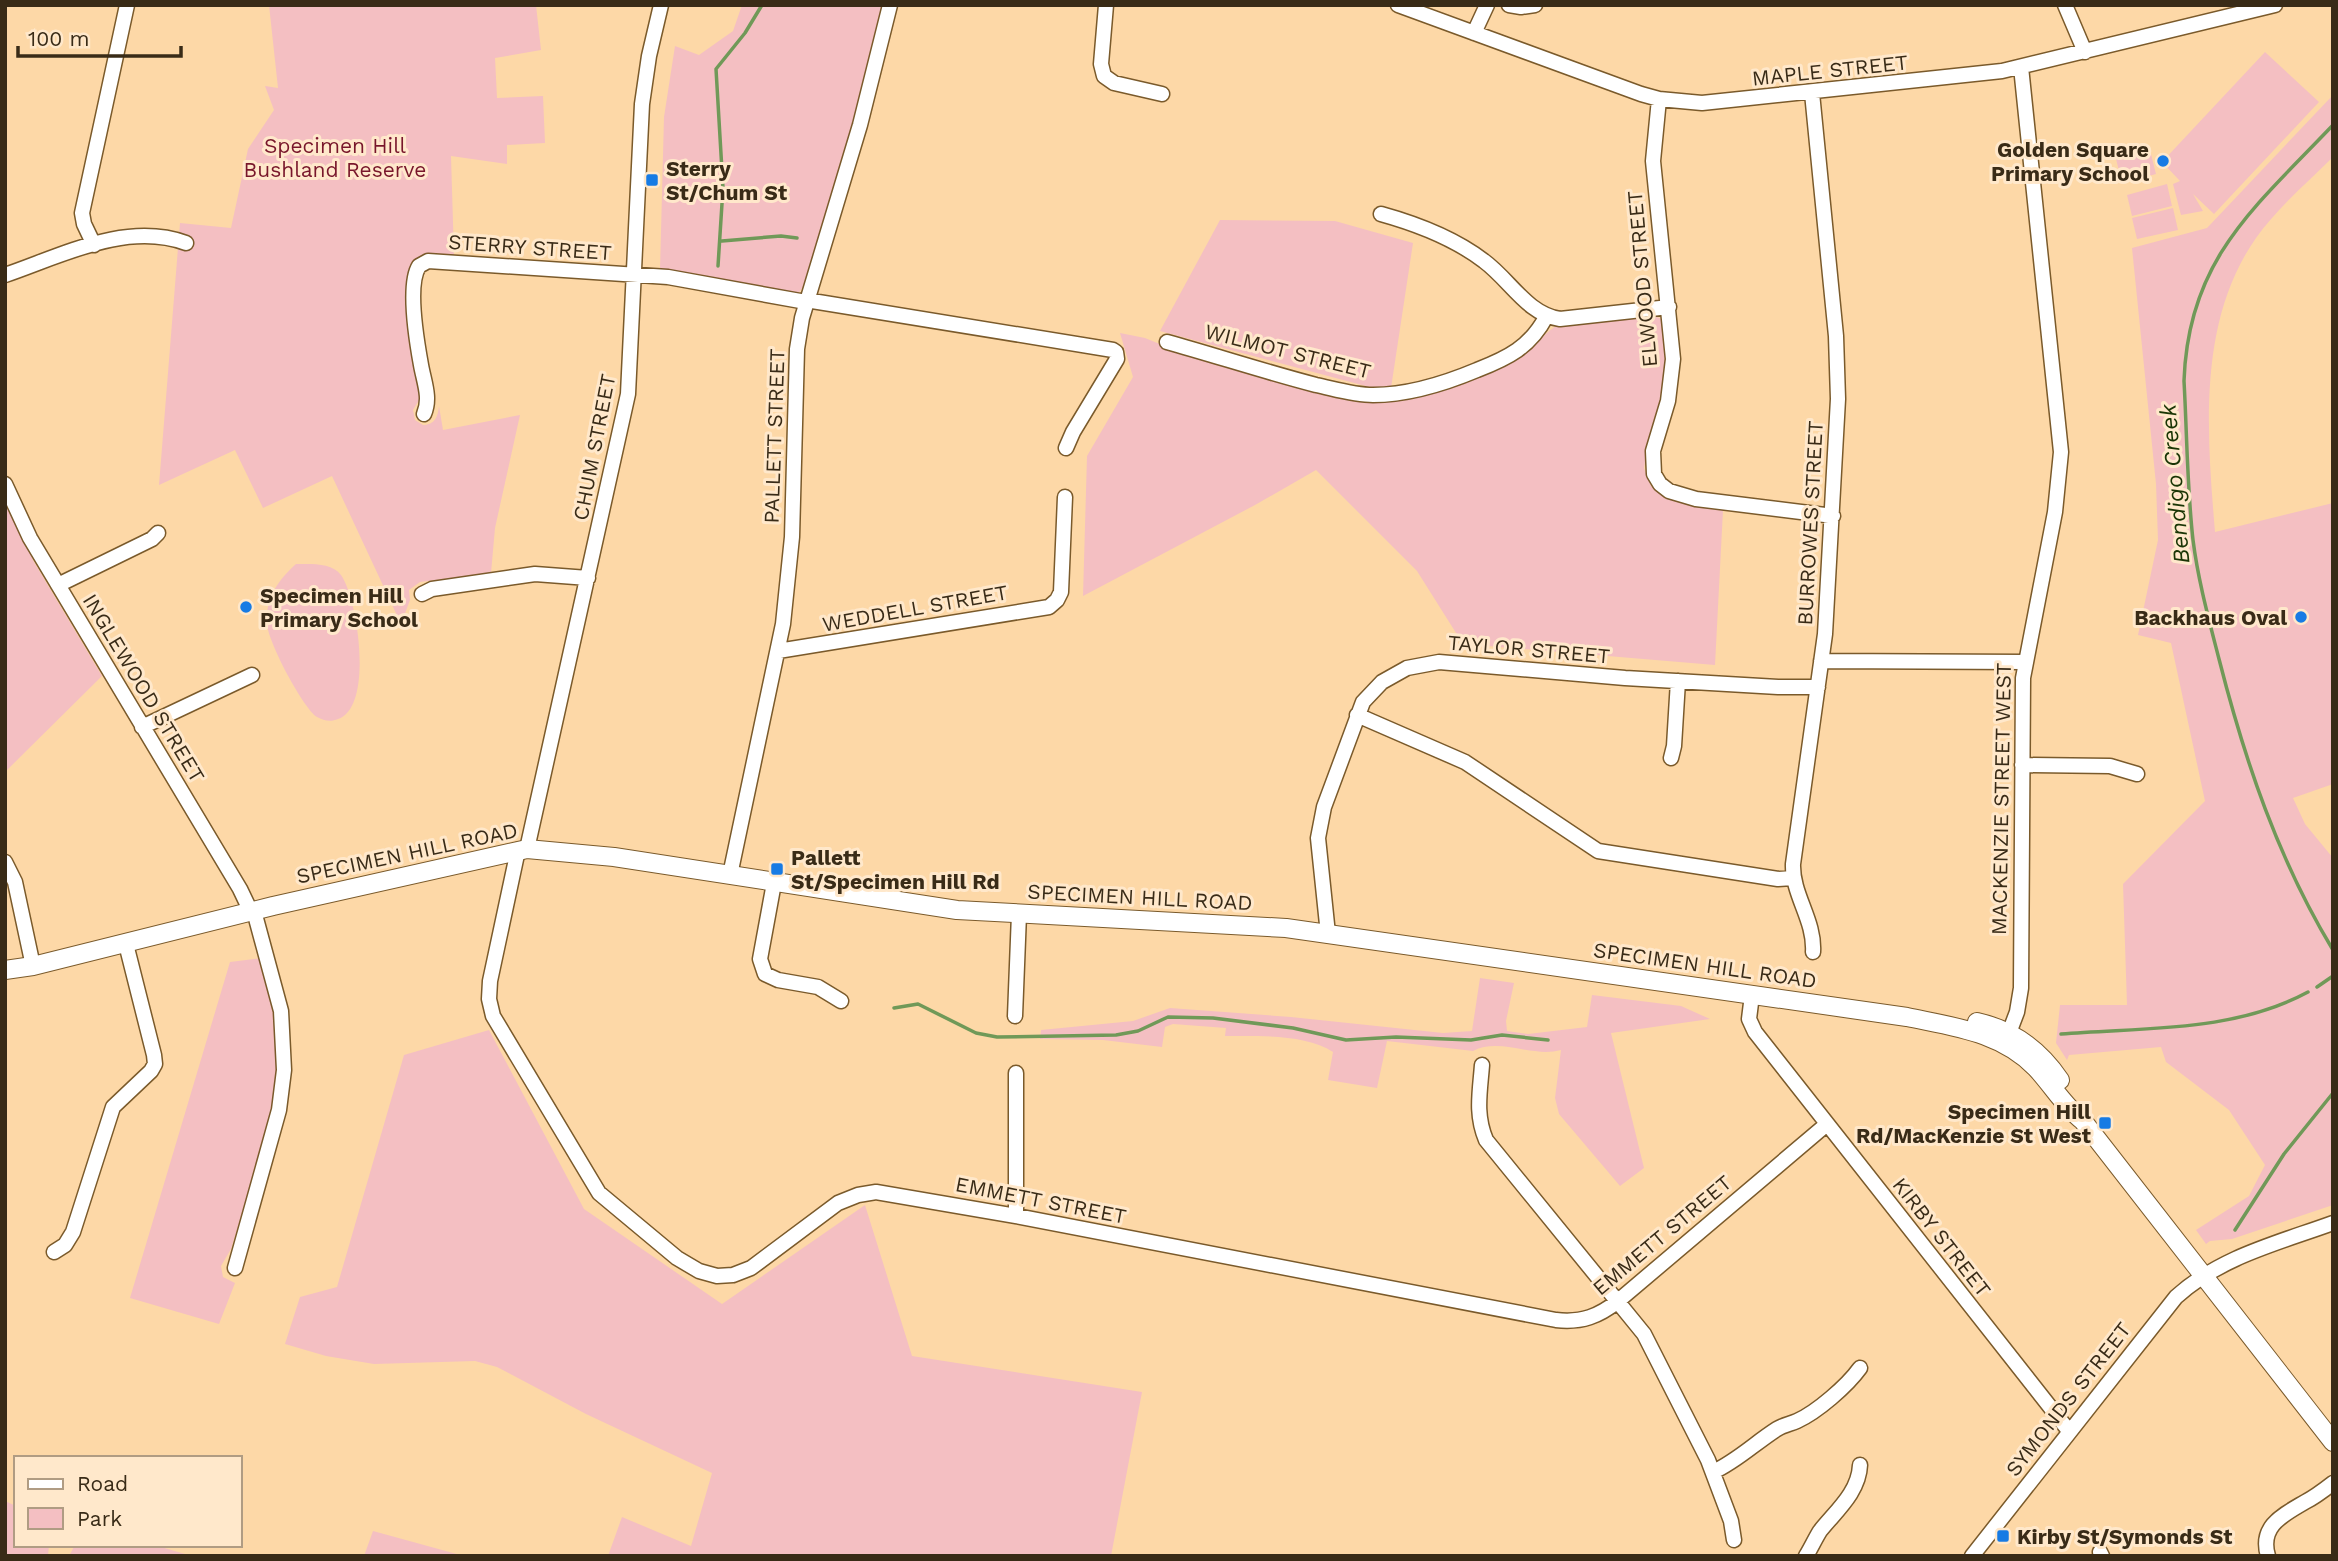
<svg xmlns="http://www.w3.org/2000/svg" width="2338" height="1561" font-family="'Work Sans',sans-serif">
<rect width="100%" height="100%" fill="#fdd8a7"/>
<path fill="#f4bfc2" d="M269,5H536L541,50L495,58L497,98L543,96L545,143L507,145V164L451,156L454,256L416,262L421,397L413,410L415,420L423,425C435,425 438,416 439,406L443,430L520,415L495,528L491,573L420,582L409,590L410,600L401,624L332,476L263,508L235,450L159,485L180,223L231,228L248,149L274,110L265,86L278,88Z
M742,5H883L853,129L804,286L799,292L791,293L660,270L664,117L675,46L699,55L733,31Z
M2265,52L2319,102L2214,214L2193,194L2203,211L2181,215L2173,184L2180,181L2162,162Z
M2333,95V157C2307,183 2277,208 2256,238C2197,322 2207,434 2215,532L2333,503V784L2293,798L2305,824L2333,858V1205L2232,1239L2210,1241L2206,1244L2196,1230L2249,1196L2265,1165L2229,1110L2166,1062L2161,1047L2069,1055L2067,1060L2056,1043L2060,1005H2127L2123,884L2205,801L2171,643L2138,635L2158,540L2156,484L2132,248L2207,228Z
M2149,146L2156,174L2122,183L2115,155Z
M2167,184L2172,206L2132,216L2127,195Z
M2173,208L2178,230L2137,239L2132,218Z
M1220,220L1335,221L1413,243L1391,388H1373L1160,331Z
M1651,315L1662,319L1665,328L1667,369L1661,405L1648,446L1644,468L1651,486L1664,495L1687,504L1723,510L1715,665L1463,644L1417,571L1316,470L1255,505L1083,596L1087,456L1133,377L1120,333L1145,338L1167,347L1366,401L1520,356C1537,347 1543,332 1560,324Z
M5,501L34,562L102,676L5,772Z
M296,564C309,564 332,562 341,575C358,599 374,707 338,719C331,722 324,721 317,717C303,708 268,642 267,624C265,599 278,580 296,564Z
M261,958L277,1028L278,1085L270,1123L231,1249L221,1266L223,1277L235,1283L219,1324L130,1298L230,962Z
M1480,978L1514,983L1506,1021L1507,1031L1528,1034L1587,1027L1592,995L1681,1006L1710,1019L1611,1033L1644,1168L1620,1186L1559,1114L1555,1098L1561,1050C1532,1058 1500,1037 1473,1051L1387,1041L1377,1088L1328,1080L1333,1052C1306,1034 1257,1036 1225,1036L1226,1028L1173,1024L1165,1027L1162,1047L1103,1040L1040,1039L1041,1030L1133,1021L1170,1008L1291,1017L1443,1033L1472,1031Z
M489,1030L584,1209L722,1304L865,1205L912,1356L1142,1392L1111,1556H608L622,1517L691,1546L712,1473L586,1414L497,1367L475,1361L374,1364L326,1356L285,1344L300,1297L337,1287L404,1055Z
M5,1501L16,1506V1545H49L48,1556H5Z
M373,1531L464,1556H364Z
M75,1545H154L192,1556H69Z"/>
<g fill="none" stroke-linecap="round" stroke-linejoin="round">
<path stroke="#709958" stroke-width="3.5" d="M2333,125C2255,207 2188,259 2184,381C2187,434 2187,487 2193,540C2198,580 2209,620 2219,659C2245,761 2278,859 2333,950
M722,241L781,236L797,238
M718,266L723,188L716,69L745,33L762,5
M2317,987L2333,976
M894,1008L918,1004L976,1033L997,1037L1116,1035L1138,1031L1168,1017L1213,1018L1293,1028L1346,1040L1396,1037L1471,1040L1502,1035L1548,1040
M2061,1034C2144,1027 2232,1033 2308,992
M2235,1230L2284,1154L2333,1093"/>
<defs>
<path id="minor" d="M1106,5L1101,64L1104,76L1114,83L1162,94
M1398,5L1641,94L1659,99L1702,103L2002,71L2275,5
M1509,5L1521,7L1535,5
M2065,5L2085,52
M1474,33L1487,5
M1812,93L1836,336L1838,399L1825,634L1793,864C1792,895 1815,920 1813,952
M1659,99L1653,161L1673,359L1668,401L1653,451L1654,474L1660,484L1669,491L1696,499L1833,516
M1381,214C1417,224 1454,238 1484,261C1510,280 1527,314 1560,319L1669,307
M94,245L84,224L82,213L127,5
M5,275C61,256 126,221 186,243
M806,300L1113,350L1116,352L1117,359L1073,432L1066,448
M1167,342C1217,356 1266,372 1316,385C1335,389 1354,395 1373,395C1407,395 1446,383 1477,370C1508,358 1530,347 1546,317
M424,414C431,398 424,382 421,365C417,343 407,285 419,266L428,261L668,277L806,302
M5,484L30,538L240,889L251,912
M58,585L152,539L158,533
M422,594L432,589L535,574L588,578
M778,651L1049,607L1057,600L1061,592L1065,497
M1821,661L2025,662
M1357,715L1465,762L1598,851L1778,879L1793,878
M142,727L252,675
M1671,758L1674,746L1678,681
M2022,765L2110,766L2137,774
M527,849L628,394L642,104L649,56L661,5
M518,850L490,981L489,999L493,1016L599,1193L677,1258L699,1271L717,1276L733,1275L751,1268L838,1203L858,1195L876,1192L1016,1216L1556,1320C1582,1323 1599,1316 1618,1301L1827,1124
M5,862L15,882L33,966
M730,875L783,624L792,537L797,349L802,318L860,125L890,5
M774,883L760,959L765,974L778,980L818,987L841,1001
M1328,934L1318,838L1324,807L1363,702L1382,682L1407,668L1439,662L1625,678L1778,687H1818
M1752,995L1749,1019L1755,1032L2069,1431
M1015,1016L1019,914
M2006,1041L2017,1012L2021,988L2023,678L2055,512L2061,452L2021,67
M1482,1065C1480,1092 1475,1114 1486,1140L1644,1334L1708,1460L1731,1521L1734,1540
M1016,1216V1073
M54,1252L65,1245L73,1232L113,1107L151,1071L155,1064L154,1055L126,944
M235,1268L279,1110L284,1070L281,1011L254,911
M1713,1472C1737,1461 1755,1443 1777,1429C1783,1425 1790,1424 1797,1421C1817,1412 1847,1386 1860,1368
M2100,1552L2102,1556
M1806,1556C1811,1548 1815,1539 1820,1531C1836,1511 1859,1492 1860,1465
M1972,1556L2176,1297C2220,1257 2278,1243 2333,1223
M2268,1556C2259,1526 2283,1515 2305,1502C2315,1497 2324,1490 2333,1483"/>
<path id="major" d="M5,970L33,966L273,906L527,849L614,857L957,910L1286,928L1907,1017C1954,1027 2001,1032 2036,1068C2052,1085 2064,1106 2083,1121L2333,1442
M1977,1022C2013,1030 2039,1049 2060,1080"/>
</defs>
<use href="#minor" stroke="#7a5a2b" stroke-width="17"/>
<use href="#major" stroke="#7a5a2b" stroke-width="20"/>
<use href="#minor" stroke="#fff" stroke-width="14"/>
<use href="#major" stroke="#fff" stroke-width="18"/>
</g>
<g fill="#177be4" stroke="#ffe8cb" stroke-width="2.5">
<circle cx="2163" cy="161" r="7"/>
<rect x="645" y="173" width="14" height="14" rx="3.5"/>
<circle cx="246" cy="607" r="7"/>
<circle cx="2301" cy="617" r="7"/>
<rect x="770" y="862" width="14" height="14" rx="3.5"/>
<rect x="2098" y="1116" width="14" height="14" rx="3.5"/>
<rect x="1996" y="1529" width="14" height="14" rx="3.5"/>
</g>
<g text-anchor="middle" dominant-baseline="central" stroke-width="6" stroke-linejoin="round" paint-order="stroke">
<g font-size="21" fill="#392b17" stroke="#ffe8cb">
<text transform="translate(1830 70) rotate(-6)">MAPLE STREET</text>
<text transform="translate(530 247) rotate(4)">STERRY STREET</text>
<text transform="translate(1642 279) rotate(-95)">ELWOOD STREET</text>
<text transform="translate(1288 351) rotate(14)">WILMOT STREET</text>
<text transform="translate(774 436) rotate(-88)">PALLETT STREET</text>
<text transform="translate(594 447) rotate(-79)">CHUM STREET</text>
<text transform="translate(1810 523) rotate(-87)">BURROWES STREET</text>
<text transform="translate(915 608) rotate(-10)">WEDDELL STREET</text>
<text transform="translate(1529 649) rotate(5)">TAYLOR STREET</text>
<text transform="translate(144 688) rotate(59)">INGLEWOOD STREET</text>
<text transform="translate(2001 799) rotate(-89)">MACKENZIE STREET WEST</text>
<text transform="translate(407 853) rotate(-12)">SPECIMEN HILL ROAD</text>
<text transform="translate(1140 897) rotate(3)">SPECIMEN HILL ROAD</text>
<text transform="translate(1705 965) rotate(8)">SPECIMEN HILL ROAD</text>
<text transform="translate(1041 1200) rotate(11)">EMMETT STREET</text>
<text transform="translate(1662 1235) rotate(-40)">EMMETT STREET</text>
<text transform="translate(1942 1237) rotate(52)">KIRBY STREET</text>
<text transform="translate(2068 1399) rotate(-52)">SYMONDS STREET</text>
</g>
<g font-size="21" fill="#78162b" stroke="#ffe8cb">
<text x="335" y="145">Specimen Hill<tspan x="335" dy="24">Bushland Reserve</tspan></text>
</g>
<g font-size="21" font-weight="bold" fill="#392b17" stroke="#ffe8cb" text-anchor="start">
<text x="2149" y="149" text-anchor="end">Golden Square<tspan x="2149" dy="24">Primary School</tspan></text>
<text x="666" y="168">Sterry<tspan x="666" dy="24">St/Chum St</tspan></text>
<text x="260" y="595">Specimen Hill<tspan x="260" dy="24">Primary School</tspan></text>
<text x="2287" y="617" text-anchor="end">Backhaus Oval</text>
<text x="791" y="857">Pallett<tspan x="791" dy="24">St/Specimen Hill Rd</tspan></text>
<text x="2091" y="1111" text-anchor="end">Specimen Hill<tspan x="2091" dy="24">Rd/MacKenzie St West</tspan></text>
<text x="2017" y="1536">Kirby St/Symonds St</text>
</g>
<g font-size="23" font-style="italic" fill="#1a3505" stroke="#ffe8cb">
<text transform="translate(2175 484) rotate(-95)">Bendigo Creek</text>
</g>
</g>
<rect width="2338" height="1561" fill="none" stroke="#392b17" stroke-width="14"/>
<rect x="14" y="1456" width="228" height="91" fill="#ffe8cb" stroke="#b09c83" stroke-width="2"/>
<rect x="28" y="1479" width="35" height="10" fill="#ffffff" stroke="#b09c83" stroke-width="2"/>
<text x="77" y="1491" font-size="21" fill="#392b17">Road</text>
<rect x="28" y="1508" width="35" height="21" fill="#f4bfc2" stroke="#b09c83" stroke-width="2"/>
<text x="77" y="1526" font-size="21" fill="#392b17">Park</text>
<path d="M18 46v10h163v-10" fill="none" stroke="#392b17" stroke-width="3.5"/>
<text x="28" y="46" font-size="21" fill="#392b17" stroke="#ffe8cb" stroke-width="5" paint-order="stroke">100 m</text>
</svg>
